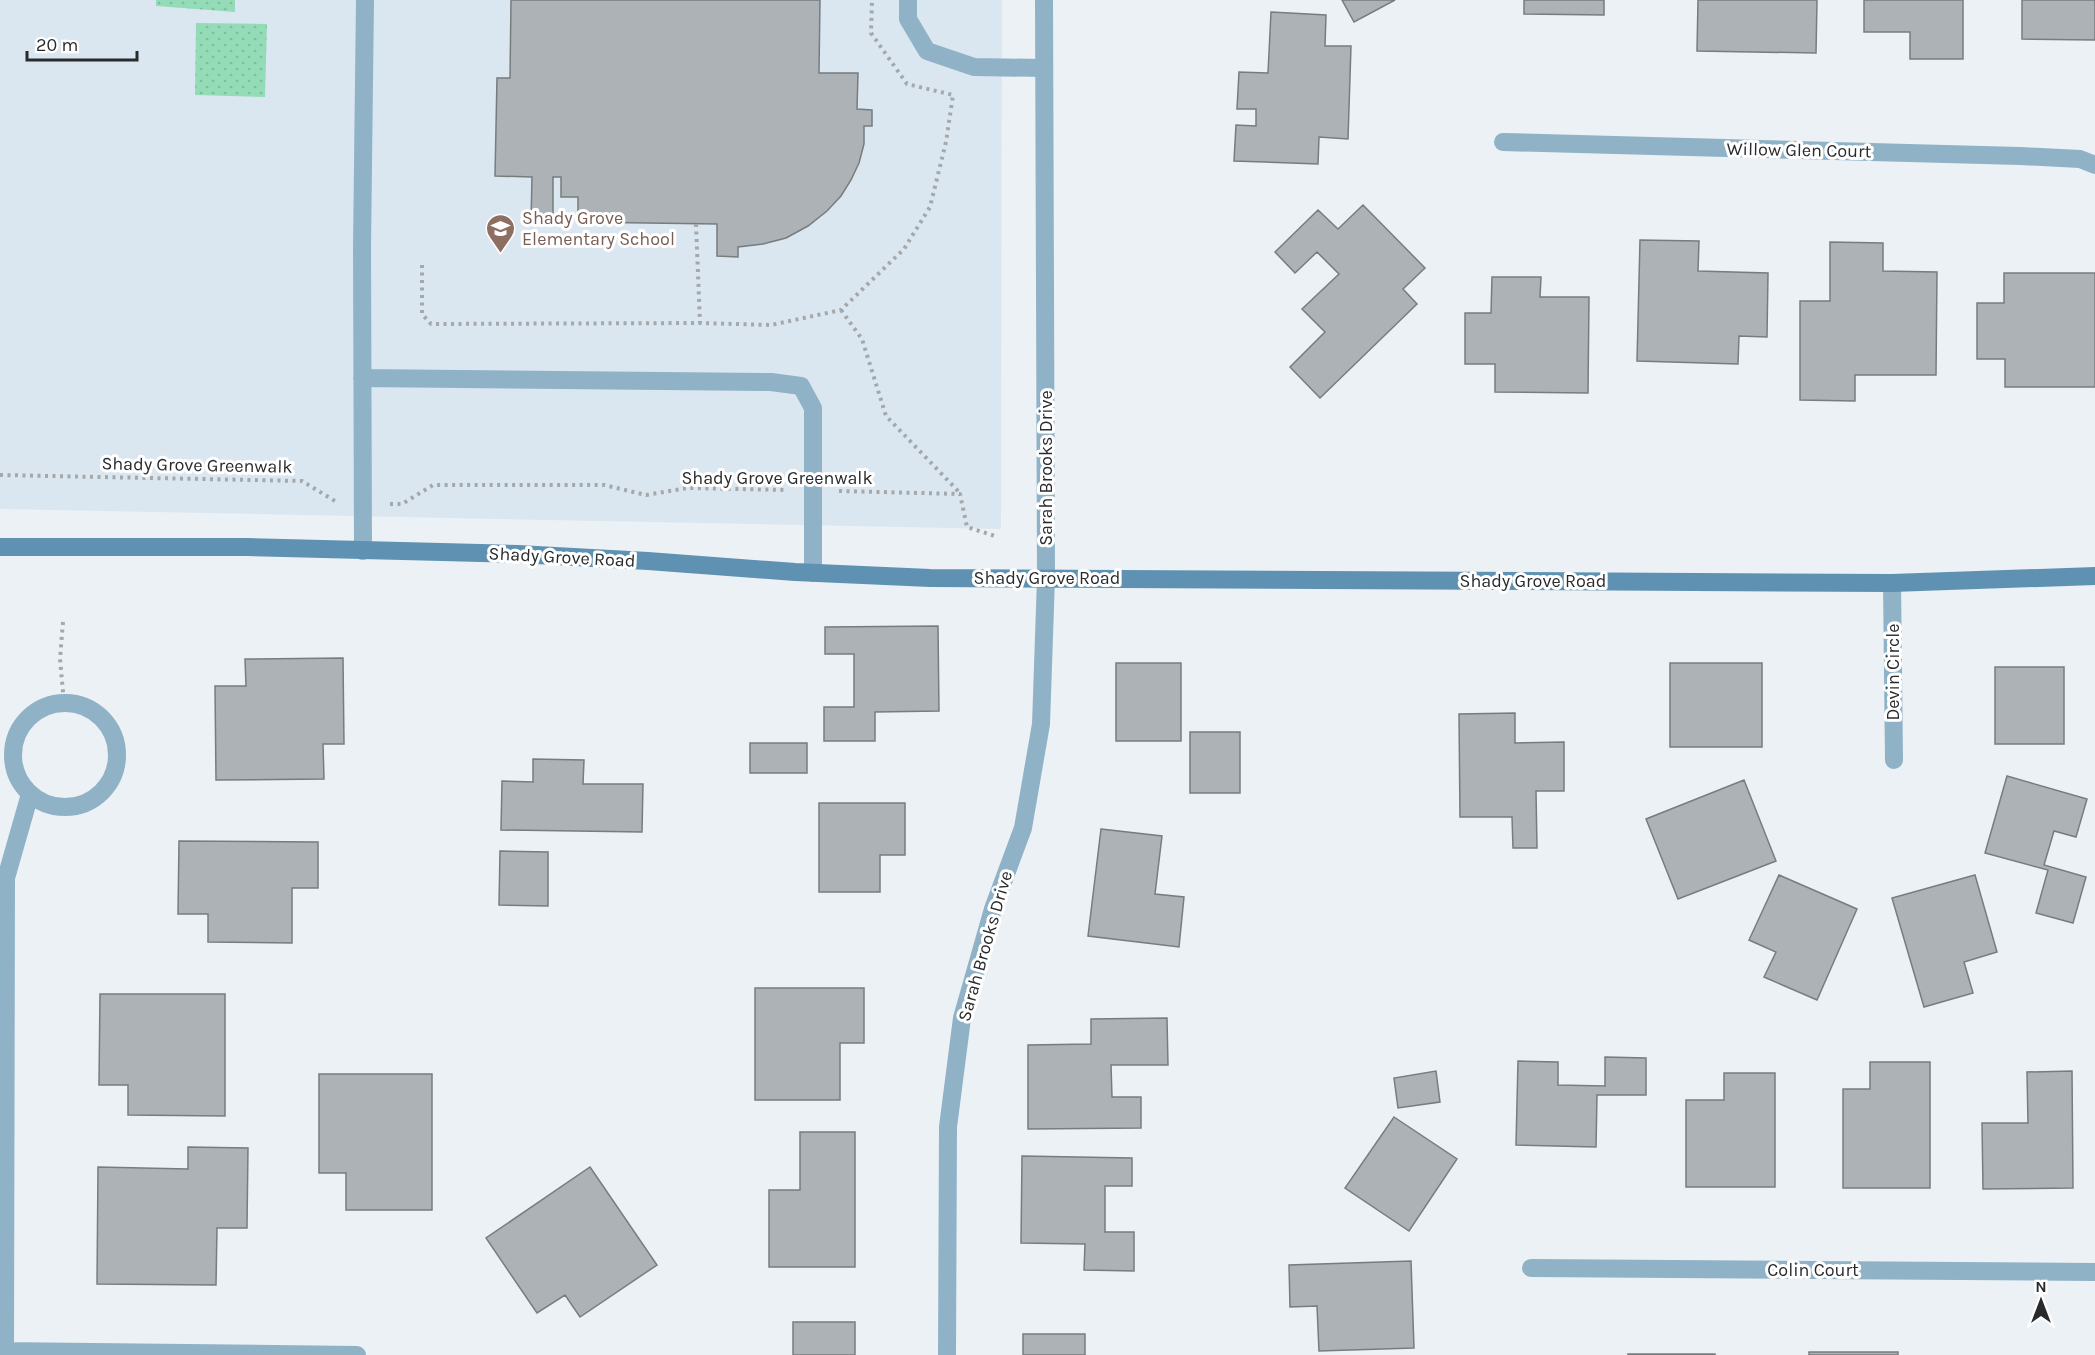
<svg xmlns="http://www.w3.org/2000/svg" width="2095" height="1355" font-family="Karla,sans-serif">
<defs>
<pattern id="park-dots" width="8" height="8" patternUnits="userSpaceOnUse" patternTransform="scale(1.5)"><rect width="8" height="8" fill="#93dcb7"/><path d="M2 2h.1M6 6h.1" fill="none" stroke="#7fbd9e" stroke-width="1.8" stroke-linecap="round"/></pattern>
</defs>
<rect width="100%" height="100%" fill="#ecf1f5"/>
<path fill="#dbe7f0" d="M0,0H1002L1001,529L0,509Z"/>
<path fill="url(#park-dots)" d="M156,0H235V12L156,6Z
M196,23L267,24L265,97L195,95Z"/>
<path fill="#adb2b6" stroke="#777c7f" stroke-width="1.5" d="M511,0H820L819,73H858L857,109L872,110V126H864V144L859,163L851,180L841,196L827,211L808,226L786,238L763,244L738,247V257L717,256V224L578,222V197H561V177H553V221H531L532,177L495,176L497,78H510Z
M1342,0H1395L1354,22Z
M1524,0H1604V15L1524,14Z
M1698,0H1817L1816,53L1697,51Z
M1864,0H1963V59H1910V32H1864Z
M2022,0H2095V40L2022,39Z
M1271,12L1326,15L1325,46H1351L1348,139L1319,137L1318,164L1234,161L1236,125L1256,126V109H1237L1239,72L1268,73Z
M1363,205L1425,268L1403,289L1417,304L1320,398L1290,367L1325,332L1302,309L1339,274L1317,252L1295,273L1275,252L1318,210L1338,229Z
M1640,240L1699,241L1698,271L1768,273L1767,337L1739,336L1738,364L1637,361Z
M1830,242L1883,243V271L1937,272L1936,375H1855V401L1800,400V301H1830Z
M2004,273H2095V387H2005V359H1977V303H2004Z
M1492,277H1541L1540,297H1589L1588,393L1495,392V364H1465V313H1491Z
M938,626L939,711L875,712V741H824V707H854V654H825V627Z
M343,658L344,744H323L324,779L216,780L215,686H246L245,659Z
M1116,663H1181V741H1116Z
M1670,663H1762V747H1670Z
M1995,667H2064V744H1995Z
M1515,713V743L1564,742V791H1536L1537,848H1513L1512,817H1460L1459,714Z
M1190,732H1240V793H1190Z
M750,743H807V773H750Z
M533,759L584,760L583,784H643L642,832L501,830L502,781L533,782Z
M2007,776L2087,799L2076,837L2054,831L2044,865L2086,877L2073,923L2036,913L2048,870L1985,853Z
M1744,780L1776,861L1678,899L1646,819Z
M819,803H905V855H880V892H819Z
M1101,829L1162,836L1155,894L1184,897L1179,947L1088,936Z
M179,841L318,842V888H292V943L208,942V914H178Z
M500,851L548,852V906L499,905Z
M1779,875L1857,909L1817,1000L1764,977L1776,952L1749,940Z
M1975,875L1997,952L1964,962L1973,993L1924,1007L1892,898Z
M755,988H864V1043H840V1100H755Z
M100,994H225V1116L128,1115V1085H99Z
M1167,1018L1168,1065H1111L1112,1097H1141V1128L1028,1129V1045L1091,1044V1019Z
M1605,1057L1646,1058V1095H1597L1596,1147L1516,1145L1518,1061L1558,1062V1085L1605,1086Z
M1870,1062H1930V1188H1843V1089H1870Z
M1436,1071L1440,1102L1398,1108L1394,1078Z
M2072,1071L2073,1188L1983,1189L1982,1123H2028L2027,1072Z
M1724,1073H1775V1187H1686V1100H1724Z
M319,1074H432V1210H346V1173H319Z
M1394,1117L1457,1159L1409,1231L1345,1188Z
M800,1132H855V1267H769V1190H800Z
M188,1147L248,1148L247,1228H217L216,1285L97,1284L98,1167L188,1169Z
M1022,1156L1132,1158V1186H1105V1232H1134V1271L1084,1270L1085,1244L1021,1243Z
M590,1167L657,1265L580,1317L565,1295L537,1313L486,1238Z
M1411,1261L1414,1348L1319,1351L1317,1306L1290,1307L1289,1265Z
M793,1322H855V1355H793Z
M1023,1334H1085V1355H1023Z
M1809,1352H1898V1355H1809Z
M1628,1354H1715V1355H1628Z"/>
<g fill="none" stroke-linecap="round" stroke-linejoin="round">
<path stroke="#a5a8ab" stroke-width="4" stroke-dasharray="3 4.5" stroke-linecap="butt" d="M696,224L700,323
M422,265V314L431,324L700,323L771,325L841,310L904,249L930,207L946,142L953,95L907,84L871,33L872,0
M841,310L862,339L886,416L960,493
M0,475L302,481L335,501
M839,491L960,494L967,527L998,537
M390,504H402L433,485H604L646,495L688,488L787,490
M63,622L60,659L64,703"/>
<path stroke="#90b2c7" stroke-width="18" d="M908,0V19L927,51L974,67L1044,68
M362,378L771,382L801,386L813,408V573
M363,551L362,247L365,0"/>
<path stroke="#90b2c7" stroke-width="18" d="M1503,142L2020,156L2080,159L2095,165
M1892,583L1894,760
M13 755a52 52 0 1 1 104 0a52 52 0 1 1-104 0Z
M1531,1268L2095,1272
M0,1351L357,1355
M5,1351L6,878L30,794
M947,1355L948,1127L962,1018L993,909L1023,828L1041,724L1046,578L1044,0"/>
<path stroke="#5f92b2" stroke-width="18" d="M0,547H247L518,554L648,561L795,572L930,578L1892,583L2095,576"/>
</g>
<defs>
<symbol id="school-pin" viewBox="-11 -11 22 30"><path d="M0 17L-7.5 6A9.5 9.5 0 1 1 7.5 6Z" fill="#8d6e63" stroke="#fff"/><path d="M0-5L7-2L0 1L-7-2ZM-4 1L0 2.5L4 1V4Q0 6-4 4Z" fill="#fff"/></symbol>
</defs>
<g fill-rule="evenodd">
<use href="#school-pin" x="484" y="212" width="33" height="45"/>
</g>
<g text-anchor="middle" dominant-baseline="central" stroke-width="6" stroke-linejoin="round" paint-order="stroke">
<g font-size="18" fill="#292a2c" stroke="#fff">
<text transform="translate(1799 150) rotate(1)">Willow Glen Court</text>
<text transform="translate(197 465) rotate(1)">Shady Grove Greenwalk</text>
<text transform="translate(1046 468) rotate(-90)">Sarah Brooks Drive</text>
<text x="777" y="478">Shady Grove Greenwalk</text>
<text transform="translate(562 557) rotate(3)">Shady Grove Road</text>
<text x="1047" y="578">Shady Grove Road</text>
<text x="1533" y="581">Shady Grove Road</text>
<text transform="translate(1893 672) rotate(-90)">Devin Circle</text>
<text transform="translate(985 946) rotate(-74)">Sarah Brooks Drive</text>
<text x="1813" y="1270">Colin Court</text>
</g>
<g font-size="18" fill="#785e54" stroke="#fff" text-anchor="start">
<text x="522" y="218">Shady Grove<tspan x="522" dy="21">Elementary School</tspan></text>
</g>
</g>
<g transform="translate(2041 1301)" stroke="#ffffff" stroke-width="4.5" paint-order="stroke">
<path d="M0-4.5L10 22L0 15L-10 22Z" fill="#292a2c"/>
<text y="-9" font-size="16" font-weight="bold" text-anchor="middle" fill="#292a2c">N</text>
</g>
<path d="M27 51v9h110v-9" fill="none" stroke="#292a2c" stroke-width="3"/>
<text x="36" y="51" font-size="18" fill="#292a2c" stroke="#ffffff" stroke-width="4.5" paint-order="stroke">20 m</text>
</svg>
